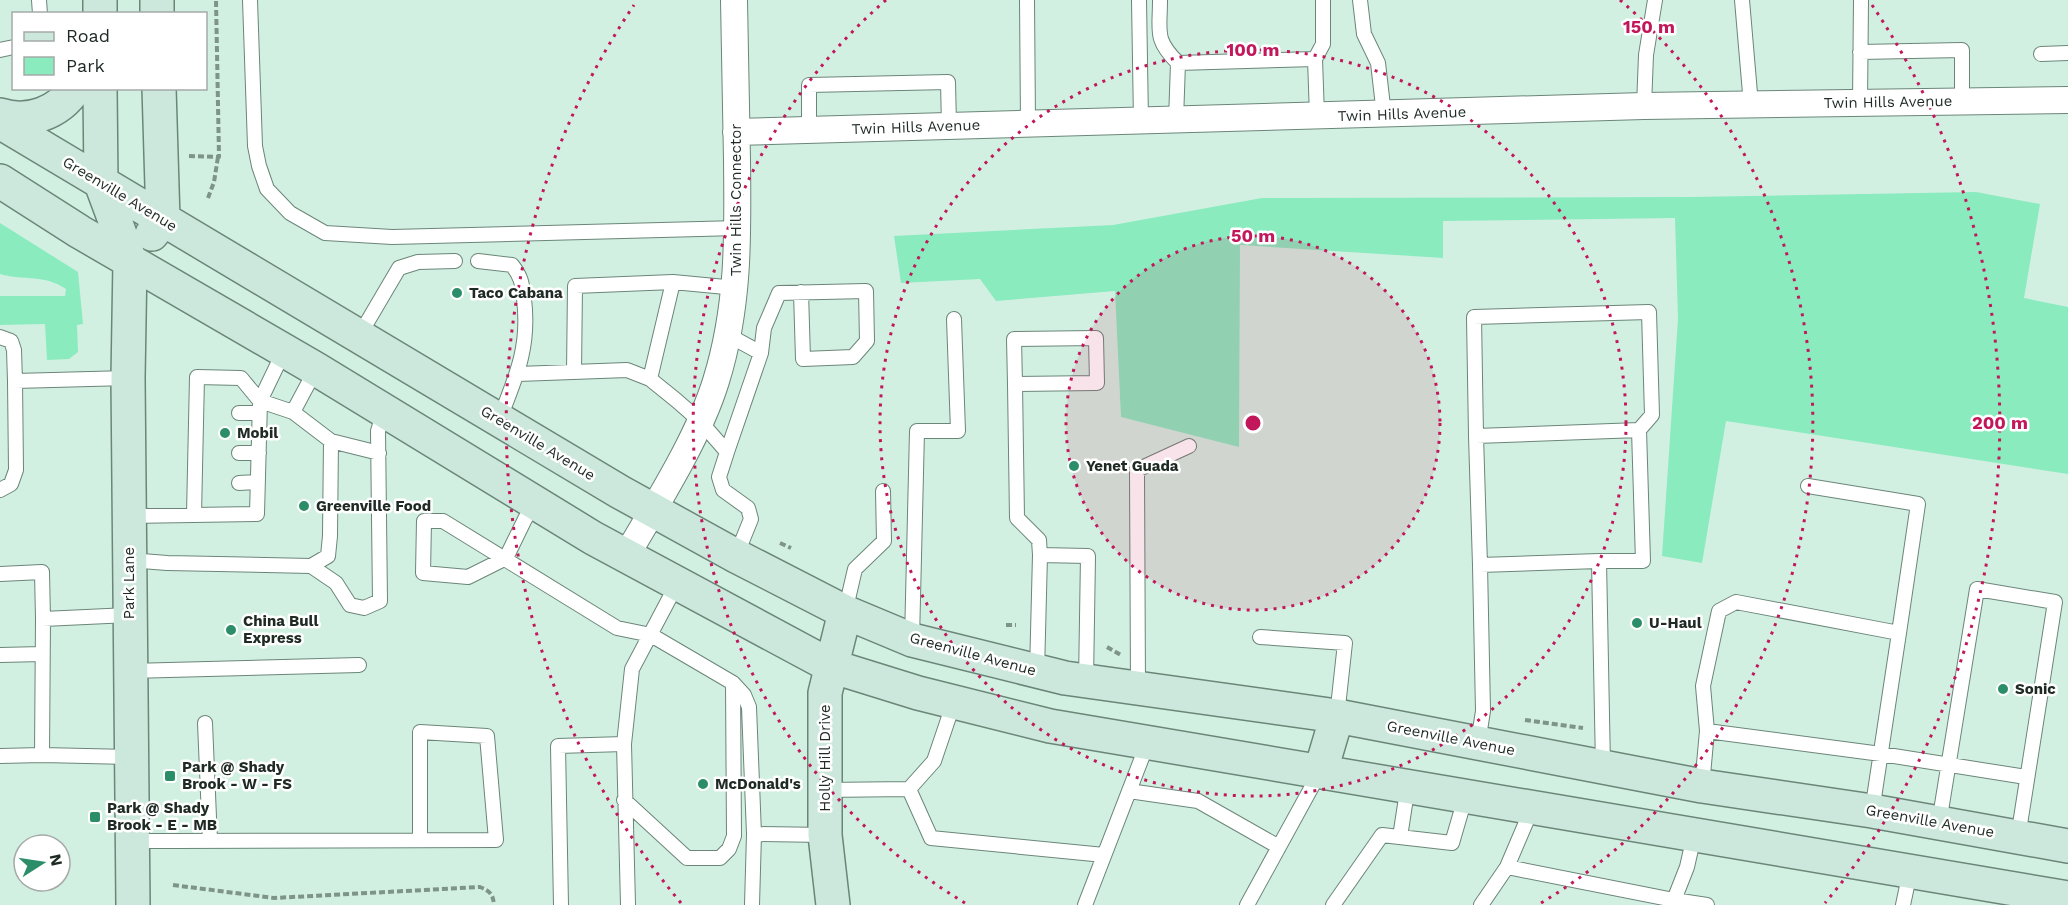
<svg xmlns="http://www.w3.org/2000/svg" width="2068" height="905" font-family="'Work Sans',sans-serif">
<rect width="100%" height="100%" fill="#d2f0e1"/>
<path fill="#8aebbf" d="M1976,192L2040,204L2024,298L2068,307V474L1726,421L1702,563L1662,556L1678,319L1675,218L1443,221V258L1240,245L1239,447L1121,417L1115,291L996,301L980,279L901,283L894,236L1113,225L1262,198L1690,197Z
M0,223L78,272L83,324L77,325L78,352L69,359L47,360L45,324L0,325V296H65L66,289C44,274 25,281 0,274Z"/>
<g fill="none" stroke-linecap="round" stroke-linejoin="round">
<defs>
<path id="lane" d="M39,0L40,14
M250,0L255,146L259,166L267,189L290,213L325,233L392,237L738,228
M1027,0L1028,124
M1139,0L1141,121
M1160,0C1160,32 1154,39 1178,63
M1360,0L1364,34L1378,63L1384,115
M1742,0L1751,105
M0,50L14,47
M1860,52L1962,50V101
M2041,54L2068,53
M1315,59L1323,44V0
M1860,103L1861,0
M1644,106L1646,55L1655,0
M1176,120L1178,63L1315,59L1317,116
M809,130V85L948,82L949,126
M478,261L512,265C522,278 522,284 524,299C530,347 516,377 499,420
M359,336L399,268L418,262L455,261
M0,337L11,341L14,350L15,381L128,378
M761,353L764,328L779,293L866,291L867,341L853,357L803,359L801,292
M316,369L293,412L331,441L379,453
M574,372L575,286L673,282L736,288
M518,374L627,370L650,379L676,400L700,421L727,452L719,477L723,490L748,508L751,519L736,556
M650,379L673,282
M1015,384L1014,339L1096,338L1097,383L1015,384L1017,518L1039,540L1040,555
M239,413H259
M1476,436L1474,317L1649,312L1652,415L1639,430
M727,452L761,353L728,335
M239,453H259
M239,483L258,482
M1808,486L1918,504L1899,633
M0,490L11,484L16,470L15,381
M535,503L525,519L506,558L468,577L423,573L424,521H443L617,628L651,635L733,683L744,695L749,707L754,834L752,905
M194,515L197,377L241,378L260,401L293,412
M129,516L257,514L260,401L284,351
M129,560L167,563L311,566L328,556L330,536L331,441
M1480,565L1476,436L1639,430L1643,561H1599
M311,566L336,583L350,605L364,608L380,601L378,431L384,411
M0,574L42,572L43,619
M845,612L855,569L884,541L883,491
M129,615L43,619L42,755L130,757
M1260,637L1345,643L1337,716
M912,640L917,431H958L954,319
M0,655L42,654
M130,671L359,665
M1037,672L1040,555L1088,556L1086,681
M1138,688L1137,470L1189,446
M205,723L210,841
M1707,731L1881,754L2026,777
M1478,743L1483,711L1480,565L1599,561L1603,766
M0,756L42,755
M1702,786L1707,731L1703,686L1719,611L1736,602L1899,633L1872,811
M909,789L931,838L1104,855
M825,790L909,789L934,761L954,702
M1129,791L1198,801L1279,847
M624,800L687,858H720L729,849L734,836L733,683
M1533,806L1507,867L1674,900L1673,905
M1939,823L1977,589L2055,602L2018,837
M754,834L825,835
M1694,836L1687,867L1674,900L1707,905
M1400,837L1408,785
M131,841H173L496,840L487,736L420,732V840
M561,905L558,746L624,744
M628,905L624,744L632,669L677,584
M1085,905L1148,742
M1247,905L1320,772
M1333,905L1382,835L1452,843L1466,795
M1481,905L1507,867
M1903,905L1910,872"/>
<path id="street" d="M736,132L1644,106L2068,100
M626,556C657,503 698,439 716,381C739,307 738,237 737,160C736,107 735,53 734,0"/>
<path id="secondary" d="M100,0V14
M157,0V14
M100,88L101,183L130,261L128,378L133,905
M0,115C28,124 59,113 75,88
M0,122L620,492L736,556L845,612L912,640L1065,678L1337,716L1702,786L1872,811L2068,846
M0,181L80,232L316,369L593,538L831,666L918,693L1050,726L2068,898
M152,234L163,220L159,88
M1321,770L1337,716
M833,905L825,835V693L845,612"/>
</defs>
<use href="#lane" stroke="#6b8679" stroke-width="16"/>
<use href="#street" stroke="#6b8679" stroke-width="28"/>
<use href="#secondary" stroke="#6b8679" stroke-width="36"/>
<path stroke="#7e9489" stroke-width="4" stroke-dasharray="6 3" stroke-linecap="butt" d="M189,156L219,157L216,0
M208,198L214,182L218,157
M780,543L791,548
M1006,625H1016
M1107,647L1121,655
M1525,720L1583,728
M173,885L274,898L480,887C490,891 493,894 494,905"/>
<use href="#lane" stroke="#fff" stroke-width="14"/>
<use href="#street" stroke="#fff" stroke-width="26"/>
<use href="#secondary" stroke="#cce7db" stroke-width="33"/>
</g>
<circle cx="1253" cy="423" r="187" fill="#c2185b" fill-opacity=".12"/>
<g fill="none" stroke="#c2185b" stroke-width="3" stroke-dasharray="3 6">
<circle cx="1253" cy="423" r="187"/>
<circle cx="1253" cy="423" r="373"/>
<path d="M965 903A560 560 0 0 1 886 0M1620 0A560 560 0 0 1 1541 903"/>
<path d="M681 903A747 747 0 0 1 634 5M1872 5A747 747 0 0 1 1825 903"/>
</g>
<g fill="#2b8e68" stroke="#fff" stroke-width="2">
<circle cx="457" cy="293" r="6"/>
<circle cx="225" cy="433" r="6"/>
<circle cx="1074" cy="466" r="6"/>
<circle cx="304" cy="506" r="6"/>
<circle cx="1637" cy="623" r="6"/>
<circle cx="231" cy="630" r="6"/>
<circle cx="2003" cy="689" r="6"/>
<rect x="164" y="770" width="12" height="12" rx="3"/>
<circle cx="703" cy="784" r="6"/>
<rect x="89" y="811" width="12" height="12" rx="3"/>
</g>
<g text-anchor="middle" dominant-baseline="central" stroke-width="5" stroke-linejoin="round" paint-order="stroke">
<g font-size="15" fill="#1f2a25" stroke="#fff">
<text transform="translate(1888 102) rotate(-1)">Twin Hills Avenue</text>
<text transform="translate(1402 114) rotate(-2)">Twin Hills Avenue</text>
<text transform="translate(916 127) rotate(-2)">Twin Hills Avenue</text>
<text transform="translate(120 194) rotate(31)">Greenville Avenue</text>
<text transform="translate(736 200) rotate(-90)">Twin Hills Connector</text>
<text transform="translate(538 443) rotate(31)">Greenville Avenue</text>
<text transform="translate(129 583) rotate(-90)">Park Lane</text>
<text transform="translate(973 654) rotate(15)">Greenville Avenue</text>
<text transform="translate(1451 738) rotate(11)">Greenville Avenue</text>
<text transform="translate(825 758) rotate(-90)">Holly Hill Drive</text>
<text transform="translate(1930 821) rotate(10)">Greenville Avenue</text>
</g>
<g font-size="15" font-weight="bold" fill="#1f2a25" stroke="#fff" text-anchor="start">
<text x="469" y="293">Taco Cabana</text>
<text x="237" y="433">Mobil</text>
<text x="1086" y="466">Yenet Guada</text>
<text x="316" y="506">Greenville Food</text>
<text x="243" y="621">China Bull<tspan x="243" dy="17">Express</tspan></text>
<text x="1649" y="623">U-Haul</text>
<text x="2015" y="689">Sonic</text>
<text x="182" y="767">Park @ Shady<tspan x="182" dy="17">Brook - W - FS</tspan></text>
<text x="715" y="784">McDonald's</text>
<text x="107" y="808">Park @ Shady<tspan x="107" dy="17">Brook - E - MB</tspan></text>
</g>
</g>
<circle cx="1253" cy="423" r="9" fill="#c2185b" stroke="#fff" stroke-width="3"/>
<g font-size="18" text-anchor="middle" font-weight="bold" fill="#c2185b" stroke="#fff" stroke-width="5" stroke-linejoin="round" paint-order="stroke">
<text x="1649" y="33">150 m</text>
<text x="1253" y="56">100 m</text>
<text x="1253" y="242">50 m</text>
<text x="2000" y="429">200 m</text>
</g>
<rect x="12" y="12" width="195" height="78" fill="#ffffff" stroke="#a5aaa8" stroke-width="1.5"/>
<rect x="24" y="32" width="30" height="9" fill="#cce7db" stroke="#a5aaa8" stroke-width="1.5"/>
<text x="66" y="42" font-size="18" fill="#1f2a25">Road</text>
<rect x="24" y="57" width="30" height="18" fill="#8aebbf" stroke="#a5aaa8" stroke-width="1.5"/>
<text x="66" y="72" font-size="18" fill="#1f2a25">Park</text>
<g transform="translate(42 863) rotate(78)"><circle r="28" fill="#ffffff" stroke="#a5aaa8" stroke-width="1.5"/>
<path d="M0-4.5L10 22L0 15L-10 22Z" fill="#2b8e68"/>
<text y="-9" font-size="16" font-weight="bold" text-anchor="middle" fill="#1f2a25">N</text>
</g>
</svg>
